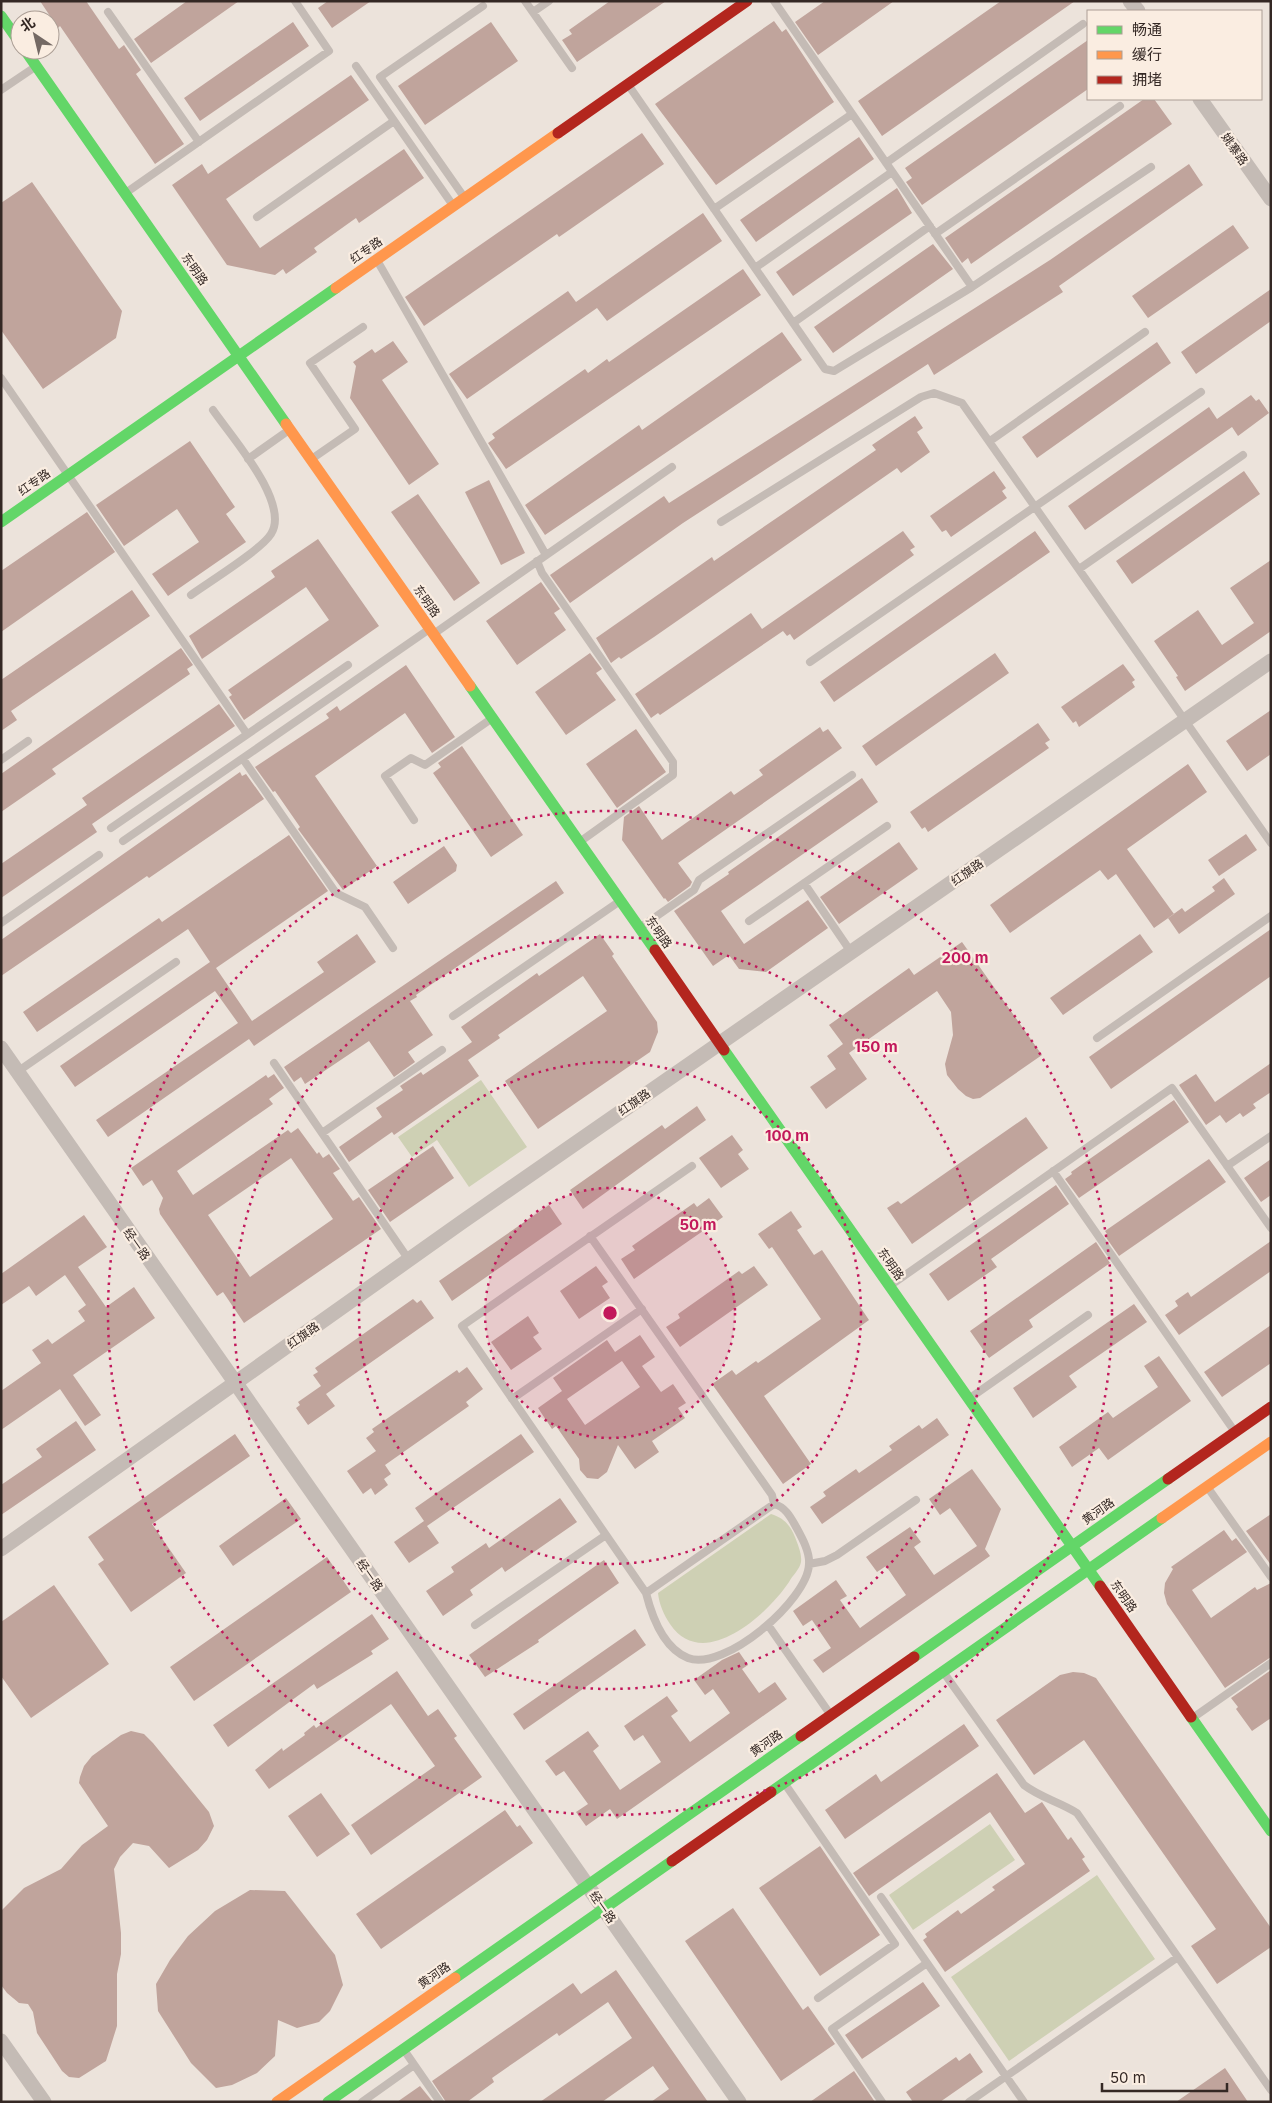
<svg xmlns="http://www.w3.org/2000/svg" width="1272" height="2103" font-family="Inter,'Noto Sans SC',sans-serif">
<rect width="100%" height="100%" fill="#ece3db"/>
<path fill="#ced0b4" d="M481,1080L527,1147L469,1187L437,1140L412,1157L398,1137Z
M771,1514C784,1518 790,1525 795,1537C798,1545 802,1554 801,1562C800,1569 792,1576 789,1582C767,1615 703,1673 670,1624C664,1615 659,1604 658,1593Z
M990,1824L1015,1860L913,1930L889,1895Z
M1097,1875L1155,1959L1009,2061L951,1977Z"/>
<path fill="#c0a49c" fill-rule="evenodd" d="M40,1H86L119,49L124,45L141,70L136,74L184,144L155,164L60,26L58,28Z
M187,1H239L151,63L134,39Z
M328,1H371L332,28L318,8Z
M610,1H666L577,62L562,40L572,34L569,30Z
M825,1H894L818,55L795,22Z
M1001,1H1075L882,136L858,101Z
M774,21L782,32L786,29L834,102L716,185L655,104Z
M293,22L309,46L200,121L184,98Z
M491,22L518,61L425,125L398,86Z
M1088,40V89L922,205L906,182L912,178L905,168Z
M351,75L369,100L226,199L260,248L404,149L424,178L359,223L356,218L314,248L317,252L286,274L283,269L275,275L227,265L172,185L202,164L208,174Z
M1144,99H1154L1172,124L971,264L968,258L962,263L945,238Z
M642,133L664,164L559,237L557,234L424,326L405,297Z
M859,137L874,159L756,242L740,220Z
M1189,164L1203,185L1059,286L1063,292L934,375L928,364L683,523L570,603L550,575L664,496L669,503L1050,260Z
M32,182L122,311L116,338L43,389L1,330V203Z
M897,188L912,213L793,296L776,272Z
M703,213L722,241L607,321L597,308L467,399L449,374L568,291L576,302Z
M1233,225L1249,248L1148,318L1132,296Z
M933,244L953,269L833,353L814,327Z
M743,269L761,295L506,469L488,443L495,438L492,434L585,369L588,373L607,359L609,362Z
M1271,289V321L1196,374L1181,352Z
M782,332L802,360L545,535L525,505L639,425L642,430Z
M393,341L408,362L382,380L439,464L409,485L350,398L356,366L353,362L372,349L375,353Z
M1157,342L1171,363L1037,458L1022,437Z
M1251,395L1256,401L1259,399L1269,413L1238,436L1232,427L1085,530L1068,506L1209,407L1217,419Z
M915,416L923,428L917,432L930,452L901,473L897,468L654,637L621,659L619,657L611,663L596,638L712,557L714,561L876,450L872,445Z
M190,441L235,507L226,514L246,542L168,596L152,574L199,542L177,509L124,546L96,505Z
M994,471L1006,488L1002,491L1007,498L951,537L946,530L942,532L930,516Z
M1244,471L1260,494L1132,584L1116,561Z
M489,480L525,553L501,565L465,492Z
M418,494L480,583L454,601L391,512Z
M87,512L115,552L1,632V571Z
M903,531L915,547L910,550L914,555L794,640L790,634L787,636L783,631L660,715L658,713L651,718L635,694L751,613L762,629Z
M1035,531L1050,552L834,702L820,682Z
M318,539L379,626L244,720L229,697L232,695L228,690L329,620L306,587L202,659L189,636L275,577L271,571Z
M1271,560V631L1185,691L1176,677L1178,676L1154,641L1198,610L1222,645L1254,623L1230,588Z
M541,582L560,609L554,613L566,630L517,665L486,621Z
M132,590L150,616L11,711L17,720L1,731V680Z
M181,648L193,665L187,669L190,674L52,769L56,774L1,812V774Z
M590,653L602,669L596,673L616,700L566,735L535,692Z
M995,653L1009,673L876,766L862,746Z
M1123,664L1135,680L1132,682L1135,687L1079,727L1076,721L1073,723L1061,707Z
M406,665L455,737L432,753L405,713L315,776L377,866L343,890L298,829L300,827L275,791L273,792L255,767L329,718L326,714L337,706L340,711Z
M219,704L235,726L92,824L97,832L1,898V864L87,805L82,798Z
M1271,710V754L1247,771L1226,741Z
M1038,723L1050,740L1045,743L1049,748L928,832L925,827L922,829L910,812Z
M820,727L823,732L828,729L842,748L678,863L692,882L690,886L668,902L665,898L664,899L622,840L624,817L639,806L662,840L731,791L734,795L763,775L759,770Z
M636,729L666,772L617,808L586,764Z
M462,746L523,835L491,857L433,773L441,767L438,763Z
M1188,764L1207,792L1127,849L1174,914L1154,928L1116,874L1108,880L1100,870L1010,933L990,905Z
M240,772L242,776L246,774L264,799L149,878L147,876L1,976V940Z
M862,778L878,802L721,911L744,944L808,900L828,928L766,972L739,969L729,955L713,966L674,911L729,874L728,872Z
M1246,834L1257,850L1219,876L1208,860Z
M289,835L328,891L216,968L252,1021L324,972L317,962L357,934L376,962L254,1046L249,1039L108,1137L96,1120L238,1023L215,991L75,1087L60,1066L210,962L188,929L37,1032L23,1012L159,918L162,922Z
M899,842L918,869L839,924L820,897Z
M444,846L457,865L456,871L408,904L393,882Z
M1224,878L1235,894L1179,934L1168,918L1182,908L1185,912L1215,891L1212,887Z
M556,881L564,893L416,995L417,997L410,1001L433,1035L408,1052L415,1062L394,1077L369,1041L305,1084L301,1077L294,1082L284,1067Z
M1271,929V976L1111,1089L1089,1057Z
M600,934L614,954L612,956L657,1022L658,1032L650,1052L538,1129L505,1081L607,1011L583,976L498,1035L500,1038L468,1060L479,1076L394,1135L392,1132L349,1162L339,1147L382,1117L376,1108L403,1090L400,1086L421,1072L423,1075L472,1042L461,1027L537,973L539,976Z
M1140,934L1153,952L1063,1015L1050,998Z
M962,942L1042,1055L980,1098L973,1099L966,1096L958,1089L947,1075L945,1064L953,1035L951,1012L937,991L849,1053L867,1079L826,1109L810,1087L836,1069L827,1056L843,1044L829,1025L909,968L914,975Z
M1271,1063V1092L1253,1104L1256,1108L1243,1117L1240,1113L1226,1123L1220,1115L1206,1125L1179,1085L1196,1074L1215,1102Z
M274,1074L284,1088L269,1099L273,1104L177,1171L193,1195L288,1130L291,1133L298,1128L317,1154L319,1152L323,1158L329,1154L340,1169L333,1173L353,1201L359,1197L381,1229L244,1323L223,1292L217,1296L160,1214L159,1209L163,1198L152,1180L143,1186L131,1168L266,1075L268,1078ZM291,1158L333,1219L250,1277L208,1215Z
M1174,1100L1189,1122L1079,1198L1065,1179L1072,1174L1071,1172Z
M697,1106L706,1120L583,1209L570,1190L662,1125L665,1129Z
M1026,1117L1048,1148L912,1244L887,1208L898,1201L901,1204Z
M732,1135L743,1150L738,1154L749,1169L721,1188L699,1158Z
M433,1146L454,1178L390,1222L368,1190Z
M1209,1159L1226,1182L1119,1256L1105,1236L1107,1234L1105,1231Z
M1271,1159V1195L1261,1202L1244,1178Z
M1056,1185L1069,1204L991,1259L997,1267L948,1301L929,1274Z
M709,1198L723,1217L634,1279L621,1259L635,1250L632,1246L694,1203L697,1207Z
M549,1205L562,1224L452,1301L439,1281Z
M791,1211L802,1227L797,1230L814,1255L822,1250L869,1320L764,1396L811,1464L783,1484L712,1384L732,1370L736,1375L756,1361L758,1363L821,1319L772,1247L769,1249L758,1234Z
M84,1215L107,1247L78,1267L106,1307L134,1287L155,1318L73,1375L101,1415L85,1426L60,1389L1,1430V1391L41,1363L32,1350L48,1339L52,1344L85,1321L78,1311L86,1305L65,1275L36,1296L29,1286L1,1305V1274Z
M1271,1241V1271L1179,1335L1165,1315L1178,1306L1175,1301L1188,1292L1191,1297Z
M1096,1242L1110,1263L1029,1320L1033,1327L989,1358L970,1331Z
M596,1266L608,1282L602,1286L610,1298L579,1319L560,1291Z
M754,1266L768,1285L680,1347L666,1327L680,1318L678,1314L739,1271L742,1274Z
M413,1299L417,1303L421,1300L434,1318L326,1394L335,1406L308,1425L296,1408L300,1405L298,1402L321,1386L313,1375L318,1372L315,1368Z
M1134,1304L1147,1322L1069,1376L1077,1387L1033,1418L1013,1388Z
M528,1316L539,1333L533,1337L542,1349L511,1370L491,1342Z
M1271,1325V1363L1222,1397L1204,1372Z
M640,1335L655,1357L642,1366L661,1392L673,1384L686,1403L678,1408L685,1418L652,1441L659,1452L635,1469L618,1445L607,1472L598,1479L587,1478L580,1470L579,1459L556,1426L552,1429L538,1408L562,1391L553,1378L607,1340L615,1352ZM622,1361L640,1387L585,1425L567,1399Z
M1159,1356L1191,1401L1108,1460L1099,1448L1072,1467L1059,1447L1108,1412L1113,1418L1158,1387L1144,1366Z
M467,1367L483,1389L466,1402L469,1406L385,1465L391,1474L384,1479L388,1485L375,1495L371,1488L363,1494L347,1471L376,1451L366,1438L374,1432L372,1429L457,1370L459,1373Z
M937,1418L949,1435L822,1524L810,1507L826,1496L823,1492L856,1469L859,1473L892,1450L889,1446L919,1425L922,1429Z
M76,1421L96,1450L1,1515V1485L42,1457L36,1449Z
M235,1434L250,1456L152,1524L186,1573L131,1612L98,1564L104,1560L88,1537Z
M521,1434L534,1452L427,1526L439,1543L409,1563L394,1542L424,1521L415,1508Z
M972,1469L1001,1509L985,1549L990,1556L823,1673L813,1660L831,1648L812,1620L803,1626L793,1611L836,1580L847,1596L840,1600L860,1628L906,1595L886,1566L877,1572L866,1557L910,1527L921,1542L914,1547L934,1575L977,1546L950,1508L940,1515L929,1499Z
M286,1498L301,1519L233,1566L219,1546Z
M560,1498L577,1522L505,1572L502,1567L470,1590L473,1595L443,1616L426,1591L454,1572L451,1567L486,1543L489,1548Z
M1271,1514V1565L1246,1531Z
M1224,1530L1232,1541L1236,1538L1247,1552L1192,1590L1211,1618L1255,1587L1257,1590L1271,1583V1657L1225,1688L1167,1604L1164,1593L1165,1583L1173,1569L1171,1567Z
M327,1557L351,1592L194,1701L170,1667Z
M604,1560L619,1583L538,1640L539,1642L485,1677L469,1655Z
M54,1585L109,1664L31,1718L1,1676V1622Z
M372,1614L389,1639L371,1651L373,1654L317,1689L314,1684L228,1747L213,1725Z
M635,1629L646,1645L524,1730L513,1714Z
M739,1652L748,1665L742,1669L759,1693L775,1682L787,1699L617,1819L610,1809L586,1826L576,1812L588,1804L564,1771L556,1776L545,1761L588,1731L599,1746L593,1751L620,1790L661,1762L643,1735L634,1741L624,1726L667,1696L678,1711L671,1716L690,1742L730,1713L713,1689L705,1695L694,1680L722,1660Z
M1271,1670V1718L1252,1731L1236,1709L1238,1707L1231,1698Z
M397,1671L428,1716L438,1709L457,1736L454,1738L482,1777L371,1855L351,1825L435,1766L391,1704L269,1789L255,1770L282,1748L283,1751L305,1735L304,1733L314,1725L316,1728Z
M1073,1672L1084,1673L1096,1678L1271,1928V1947L1217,1984L1191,1946L1216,1929L1084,1740L1034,1775L996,1720L1060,1675Z
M964,1724L979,1746L845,1839L825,1810L876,1774L881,1782Z
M131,1731L144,1734L153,1743L209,1812L214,1826L207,1840L198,1850L169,1868L149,1846L133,1843L120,1857L114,1869L121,1933V1954L117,1974V2026L106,2061L79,2078L69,2077L62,2071L37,2033L33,2012L28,2004L19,2003L7,1993L1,1985V1911L24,1888L61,1869L82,1845L108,1826L79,1783L80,1777L84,1766L92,1756L121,1735Z
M997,1773L1025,1813L1042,1802L1068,1840L1071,1837L1085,1857L1082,1859L1090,1871L945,1972L923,1940L927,1937L925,1934L958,1910L961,1914L995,1890L992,1887L1025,1864L990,1812L869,1896L853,1873Z
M321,1793L350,1834L317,1857L288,1816Z
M505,1810L517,1827L520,1825L533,1843L381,1949L356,1914Z
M820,1846L880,1935L820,1976L759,1888Z
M250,1890L285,1891L335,1955L343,1985L330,2011L319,2022L297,2028L278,2020L275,2056L257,2073L232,2085L216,2088L191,2063L158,2011L156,1984L170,1960L188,1936L215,1911Z
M733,1908L803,2010L808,2006L835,2044L781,2081L685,1941Z
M616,1970L708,2102H651L669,2089L653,2066L602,2102H540L632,2038L608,2002L559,2036L557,2033L515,2062L492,2078L494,2082L467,2102H446L432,2081L573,1983L581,1994Z
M923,1982L940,2006L862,2059L845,2035Z
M970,2053L983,2072L940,2102H913L906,2092L956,2057L959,2061Z
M1225,2068L1248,2102H1176Z
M854,2071L875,2102H810Z
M420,2086L433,2102H397Z"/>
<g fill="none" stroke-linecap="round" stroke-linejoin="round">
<path stroke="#c4bbb5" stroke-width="8" d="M525,1L572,68
M774,1L972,287
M108,12L199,142
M533,12L549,1
M356,66L452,204
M629,86L825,369L834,371L972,287L1151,167
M1,90L35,67
M886,163L1083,24
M127,192L329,51L295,1
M464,197L380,77L483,6
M714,209L852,114
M257,217L394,121
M935,234L1120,106
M378,262L546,555
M755,268L892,172
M793,323L930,226
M1,378L247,734
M990,441L1145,332
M313,458L355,429L310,363L363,327
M248,459L289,430
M721,522L921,397L934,393L962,403L1271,843
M537,561L542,573L673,762V775L581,841
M1079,569L1243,455
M191,595C209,582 261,550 271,534C291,503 230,435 213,410
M435,633L672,467
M810,662L1201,392
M243,759L336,893L365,907L393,948
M1,760L28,741
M414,820L385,776L411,758L425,765L491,719
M111,828L348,665
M123,841L428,630
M804,883L851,952
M749,921L887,826
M1,923L99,855
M641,927L694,890L699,880L852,775
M453,1016L620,901
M1097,1038L1271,916
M274,1063L409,1260
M17,1072L176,962
M322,1133L442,1050
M1227,1166L1271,1136
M1053,1171L1235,1432
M590,1236L772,1495L774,1504
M891,1285L1172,1088L1271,1228
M970,1398L1088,1315
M512,1399L642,1309
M1208,1488L1271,1577
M774,1504C785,1507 790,1516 795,1525C801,1536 810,1551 809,1564C808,1600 724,1672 688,1658C663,1648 652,1617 646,1593Z
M809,1564L825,1561L837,1555L916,1500
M646,1593L462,1326L692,1166
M475,1625L606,1535
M768,1625L830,1714
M944,1673L1024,1785C1041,1798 1060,1802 1077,1813L1271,2090
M1194,1717L1271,1663
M785,1784L895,1944L818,1998
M881,1897L1024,2102
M404,2050L440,2102
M362,2102L414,2065
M882,2102L832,2029L927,1963
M969,2102L1178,1957"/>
<path stroke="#c4bbb5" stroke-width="15" d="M1130,1L1138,11
M1200,99L1271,199
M1,1048L739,2102
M1,1549L462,1222L1271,661
M1,2041L44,2102"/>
<path stroke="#63d668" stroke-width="11" d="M1,16L20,43
M25,50L286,424
M1,522L336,288
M470,686L655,950
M724,1050L1100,1586
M914,1657L1168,1479
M1191,1717L1271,1831
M771,1792L1162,1518
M455,1978L801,1736
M328,2102L672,1861"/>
<path stroke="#ff974d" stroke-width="11" d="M336,288L558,133
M286,424L470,686
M1162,1518L1271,1442
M277,2102L455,1978"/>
<path stroke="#b3261e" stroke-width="11" d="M558,133L747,1
M655,950L724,1050
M1168,1479L1271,1407
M1100,1586L1191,1717
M801,1736L914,1657
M672,1861L771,1792"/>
</g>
<circle cx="610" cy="1313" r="125" fill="#c2185b" fill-opacity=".12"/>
<g fill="none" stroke="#c2185b" stroke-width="2.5" stroke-dasharray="2.5 5">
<circle cx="610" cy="1313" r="125"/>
<circle cx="610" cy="1313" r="251"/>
<circle cx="610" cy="1313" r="376"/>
<circle cx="610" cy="1313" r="502"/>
</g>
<g text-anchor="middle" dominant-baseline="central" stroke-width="4.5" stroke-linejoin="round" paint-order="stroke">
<g font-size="12" fill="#342824" stroke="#faede1">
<text transform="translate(1235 149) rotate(55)">姚寨路</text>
<text transform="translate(366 250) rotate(-35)">红专路</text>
<text transform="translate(195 269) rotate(55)">东明路</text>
<text transform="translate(34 482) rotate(-35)">红专路</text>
<text transform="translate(427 601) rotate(55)">东明路</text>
<text transform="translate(967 872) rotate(-35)">红旗路</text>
<text transform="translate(659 932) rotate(55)">东明路</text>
<text transform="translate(634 1102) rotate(-35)">红旗路</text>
<text transform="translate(137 1244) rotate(55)">经一路</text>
<text transform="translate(891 1264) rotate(55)">东明路</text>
<text transform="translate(303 1335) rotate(-35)">红旗路</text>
<text transform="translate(1098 1511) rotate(-35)">黄河路</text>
<text transform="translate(370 1575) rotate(55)">经一路</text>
<text transform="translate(1124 1596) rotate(55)">东明路</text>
<text transform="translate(766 1743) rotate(-35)">黄河路</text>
<text transform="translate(603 1907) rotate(55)">经一路</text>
<text transform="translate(434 1975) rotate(-35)">黄河路</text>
</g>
</g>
<circle cx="610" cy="1313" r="8" fill="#c2185b" stroke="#faede1" stroke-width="2.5"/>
<g font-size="15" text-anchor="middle" font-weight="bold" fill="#c2185b" stroke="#faede1" stroke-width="4.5" stroke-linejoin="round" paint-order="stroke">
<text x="965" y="963">200 m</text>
<text x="876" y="1052">150 m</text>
<text x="787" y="1141">100 m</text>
<text x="698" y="1230">50 m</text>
</g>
<rect width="1272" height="2103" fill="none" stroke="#342824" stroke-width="5"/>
<rect x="1087" y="10" width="175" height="90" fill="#faede1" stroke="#ab9e95"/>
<rect x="1097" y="26" width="25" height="8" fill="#63d668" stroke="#ab9e95"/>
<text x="1132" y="35" font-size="15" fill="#342824">畅通</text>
<rect x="1097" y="51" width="25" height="8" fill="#ff974d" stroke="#ab9e95"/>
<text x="1132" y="60" font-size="15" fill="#342824">缓行</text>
<rect x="1097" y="76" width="25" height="8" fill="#b3261e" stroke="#ab9e95"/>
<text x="1132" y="85" font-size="15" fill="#342824">拥堵</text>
<g transform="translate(35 35) rotate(325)"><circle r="24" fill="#faede1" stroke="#ab9e95"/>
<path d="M0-4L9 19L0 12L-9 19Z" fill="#746964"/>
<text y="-8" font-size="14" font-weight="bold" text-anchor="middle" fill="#342824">北</text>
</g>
<path d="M1102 2083v8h125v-8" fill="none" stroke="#342824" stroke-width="2.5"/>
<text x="1110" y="2083" font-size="15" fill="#342824" stroke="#faede1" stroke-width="4" paint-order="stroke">50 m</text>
</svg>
